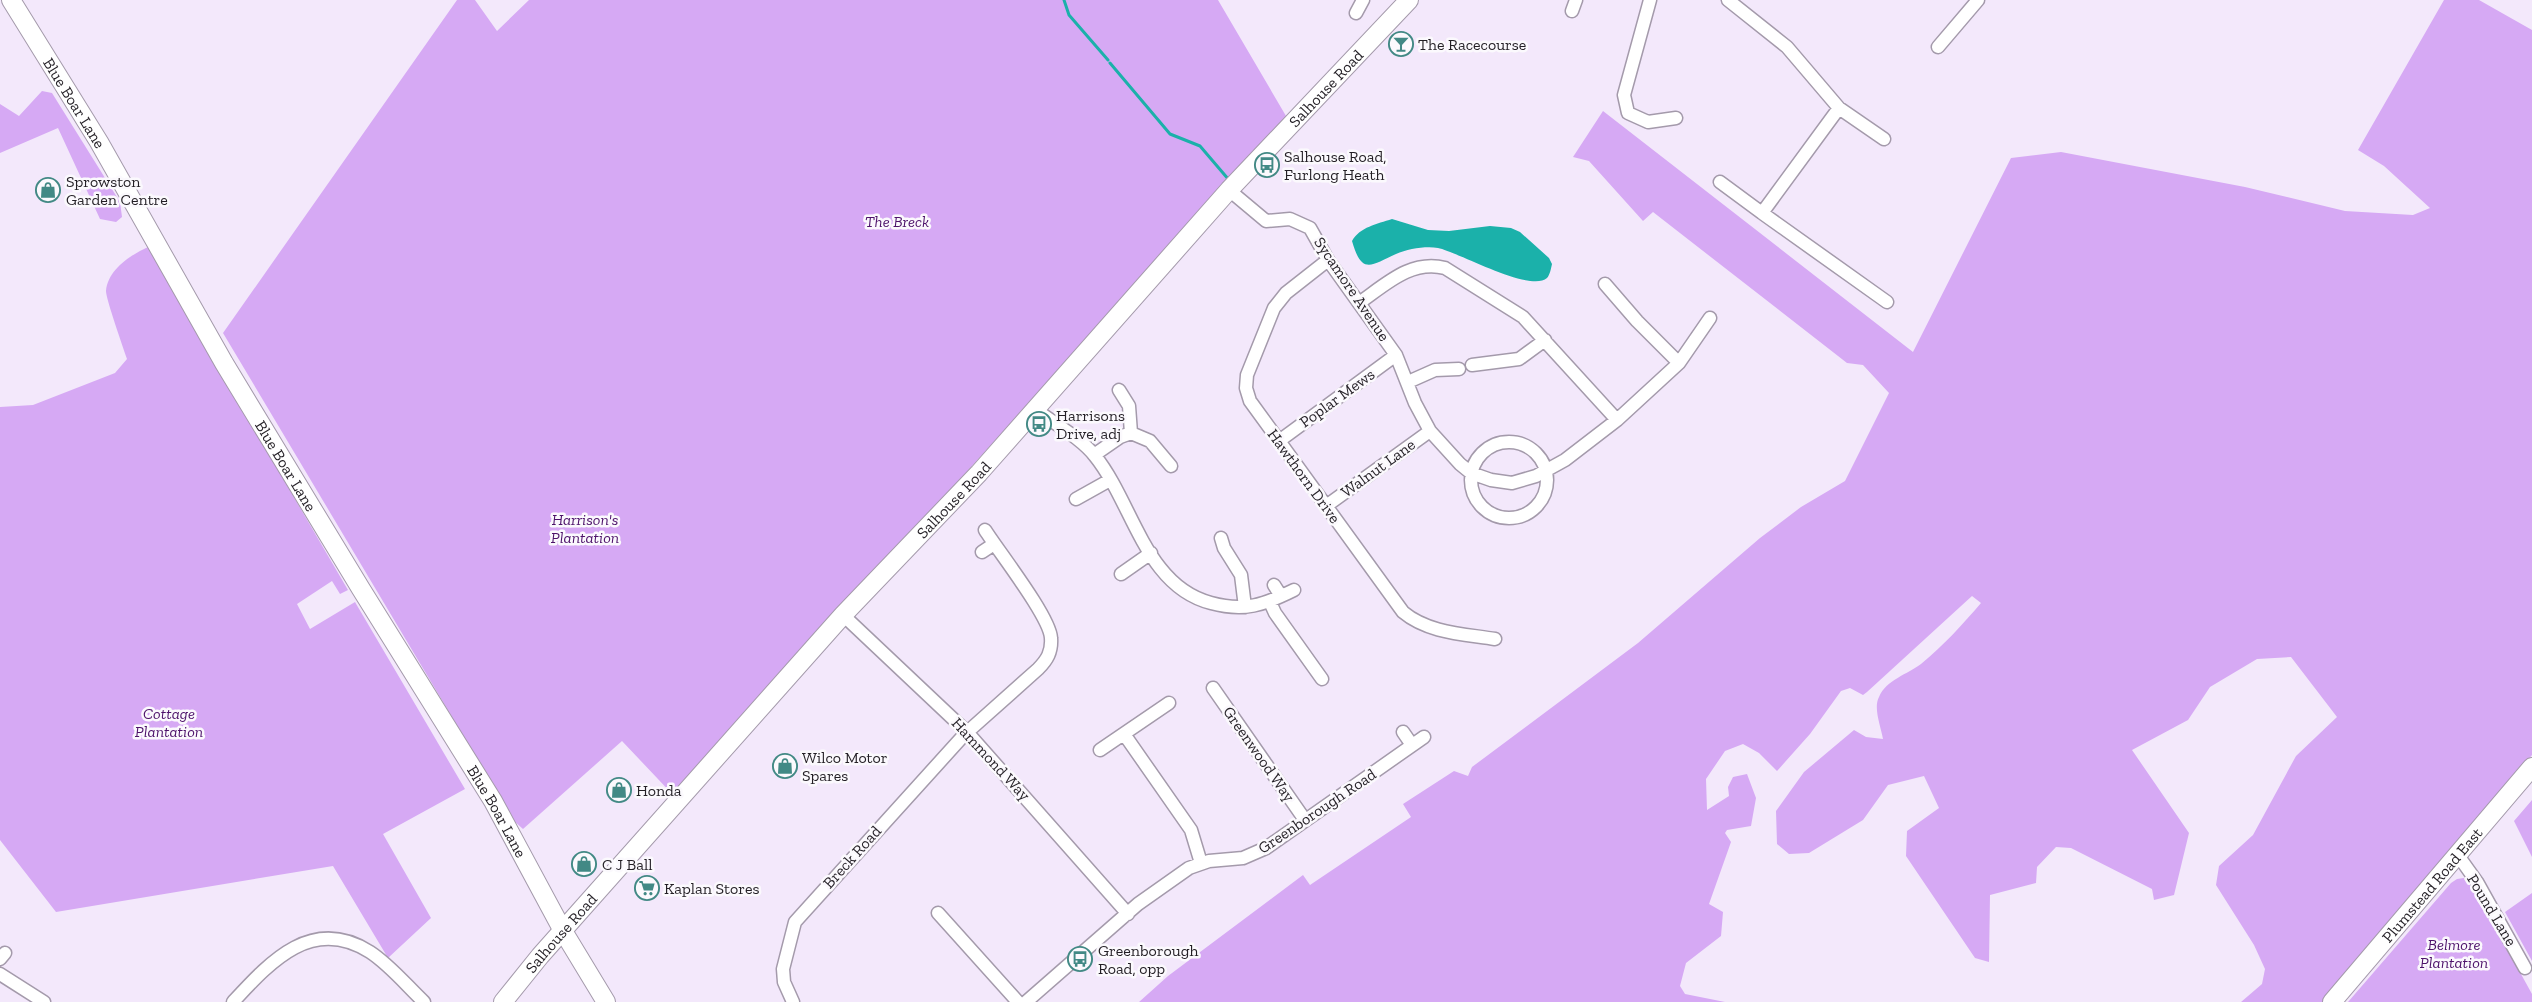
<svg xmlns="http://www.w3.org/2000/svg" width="2532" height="1002" font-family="'Zilla Slab',serif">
<rect width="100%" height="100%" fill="#f3e8fb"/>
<path fill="#d6a9f4" d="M457,0H475L497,31L529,0H1218L1286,116L675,797L622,741L523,829L514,821L223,333Z
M2444,0H2479L2532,30V755L2324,1002H2241L2262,984L2265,969L2254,945L2216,885L2219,866L2253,835L2296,756L2337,717L2291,657L2257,659L2210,687L2188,720L2132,750L2189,833L2174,895L2154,900L2152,889L2071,848L2056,847L2037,867L2036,883L1990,895L1989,962L1975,958L1906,856L1907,831L1939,808L1924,776L1888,785L1863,820L1809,853L1789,854L1777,844L1776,811L1804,772L1854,730L1866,737L1883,739C1881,727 1873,708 1879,697C1886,680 1908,674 1921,664C1943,646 1963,624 1981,603L1972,596L1867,692L1863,695L1850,688L1841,691L1810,734L1777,771L1759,753L1743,744L1725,751L1706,779L1707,810L1729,796L1728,787L1733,777L1747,774L1756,798L1751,826L1727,830L1725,833L1731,842L1709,904L1723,912L1721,936L1686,963L1680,986L1685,994L1725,1002H1139L1168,976L1303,875L1310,885L1411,817L1403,804L1454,771L1468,776L1472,767L1638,643L1760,538L1801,507L1845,481L1889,393L1863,365L1847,363L1653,212L1643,221L1589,161L1573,157L1603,111L1913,352L2011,158L2061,152L2245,187L2345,211L2413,215L2430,208L2384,166L2358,150Z
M42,91L52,93L120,202L122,217L116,222L100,219L58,128L0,153V104L19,116Z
M148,247L348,590L340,594L332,581L297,604L310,629L355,602L465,789L383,834L431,918L388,958L333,866L56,912L0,840V407L33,405L115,373L127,359C123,347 106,299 106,291C108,269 131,255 148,247Z
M2532,800V857L2514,821Z
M2464,878L2469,880L2532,994V1002H2348L2451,883L2457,879Z
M2532,893V961L2505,912Z"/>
<path fill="#1bb1aa" d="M1392,219L1428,230L1449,231L1490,226L1511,228L1520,232L1549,258L1552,264C1551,268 1550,275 1547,278C1530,293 1458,252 1438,248C1425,246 1408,249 1396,254C1371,265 1362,276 1352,241C1360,227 1377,224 1392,219Z"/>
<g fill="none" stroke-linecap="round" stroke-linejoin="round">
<path stroke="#1bb1aa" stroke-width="3" d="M1064,0L1069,15L1108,60
M1110,63L1170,134L1200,146L1229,180"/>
<defs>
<path id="street" d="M1650,0L1624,95L1628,113L1648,122L1676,118
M1728,0L1787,47L1839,108L1884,139
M1572,11L1576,0
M1356,13L1363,0
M1938,47L1978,0
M1720,182L1762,213L1839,108
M1229,190L1266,221L1290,219L1310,228L1328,260L1396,355L1415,403L1430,431L1460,464L1471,473L1491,480L1512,483L1536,476L1565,460L1617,420L1679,363L1710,318
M1762,213L1887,302
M1328,260L1286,293L1274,308L1247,375L1246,388L1250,401L1403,612C1428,633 1464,634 1495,639
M1605,284L1637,321L1679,363
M1359,303C1385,285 1411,259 1445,268L1523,317L1617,420
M1472,365L1519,359L1545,340
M1408,382L1435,370L1459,369
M1119,390L1129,406L1131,433
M1035,409C1054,424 1080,437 1095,456C1133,503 1145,586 1211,603C1244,612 1264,605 1294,590
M1279,441L1396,355
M1471 480a38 38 0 1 1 76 0a38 38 0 1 1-76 0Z
M1094,455L1120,437L1131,433L1150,441L1171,466
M1076,499L1110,480
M1326,506L1430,431
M1221,538L1224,548L1241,575L1245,607
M982,552L994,544
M1121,574L1151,553
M1274,585L1281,596
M1270,602L1275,613L1322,679
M843,615L967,732L1128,914
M1213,688L1305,820
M1403,732L1412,745
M1124,734L1191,830L1201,863
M1100,750L1169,703
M2457,854L2477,882L2525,968
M938,913L1018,1002
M0,959L5,953
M0,974L44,1002
M233,1002C270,962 312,915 370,952C390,965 407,986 424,1002
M793,1002L784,982L783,969L795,922L964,735L1038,669C1047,660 1052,652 1051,638C1050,617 999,552 985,530
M1026,1002L1138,904L1189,868L1209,861L1243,858L1266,848L1424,737"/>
<g id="secondary">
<path id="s1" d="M11,0L99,142L224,363L361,589L493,801L563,931L606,1002"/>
<path id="s2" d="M503,1002L540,956L843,615L979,473L1229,190L1409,0"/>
<path id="s3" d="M2332,1002L2532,767"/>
</g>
</defs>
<use href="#street" stroke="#a49aab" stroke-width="15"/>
<use href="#secondary" stroke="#a49aab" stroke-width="20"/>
<use href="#street" stroke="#fff" stroke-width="12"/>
<use href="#secondary" stroke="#fff" stroke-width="18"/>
</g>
<defs>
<symbol id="bar-ring" viewBox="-11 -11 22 22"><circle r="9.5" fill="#fbf9fd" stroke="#428985" stroke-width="1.5"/><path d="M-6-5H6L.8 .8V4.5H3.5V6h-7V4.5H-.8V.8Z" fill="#428985"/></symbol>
<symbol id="bus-ring" viewBox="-11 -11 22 22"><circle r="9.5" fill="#fbf9fd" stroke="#428985" stroke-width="1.5"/><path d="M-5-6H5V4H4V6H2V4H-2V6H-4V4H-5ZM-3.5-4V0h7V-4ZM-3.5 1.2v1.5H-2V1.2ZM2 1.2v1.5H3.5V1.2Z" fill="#428985"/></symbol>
<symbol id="shop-ring" viewBox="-11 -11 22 22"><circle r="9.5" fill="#fbf9fd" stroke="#428985" stroke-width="1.5"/><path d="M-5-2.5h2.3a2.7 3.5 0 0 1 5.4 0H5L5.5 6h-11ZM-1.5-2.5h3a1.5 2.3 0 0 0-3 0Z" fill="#428985"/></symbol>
<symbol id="supermarket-ring" viewBox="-11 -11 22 22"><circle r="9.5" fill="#fbf9fd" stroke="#428985" stroke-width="1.5"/><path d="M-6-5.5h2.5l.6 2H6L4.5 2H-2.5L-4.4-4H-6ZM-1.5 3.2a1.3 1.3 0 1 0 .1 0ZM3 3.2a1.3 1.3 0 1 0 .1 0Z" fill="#428985"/></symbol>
</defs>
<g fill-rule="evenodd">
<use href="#bar-ring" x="1387" y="30" width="28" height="28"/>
<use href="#bus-ring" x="1253" y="151" width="28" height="28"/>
<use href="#shop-ring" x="34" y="176" width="28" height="28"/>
<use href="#bus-ring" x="1025" y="410" width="28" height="28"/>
<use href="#shop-ring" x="771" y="752" width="28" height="28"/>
<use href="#shop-ring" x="605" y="776" width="28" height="28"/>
<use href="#shop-ring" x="570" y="850" width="28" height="28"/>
<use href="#supermarket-ring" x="633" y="874" width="28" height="28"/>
<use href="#bus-ring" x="1066" y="945" width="28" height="28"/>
</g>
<g text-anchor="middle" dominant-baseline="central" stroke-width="5" stroke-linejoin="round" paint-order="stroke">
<g font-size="16" fill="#231f25" stroke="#fbf9fd" text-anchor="start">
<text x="1418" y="44">The Racecourse</text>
<text x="1284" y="156">Salhouse Road,<tspan x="1284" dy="18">Furlong Heath</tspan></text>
<text x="66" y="181">Sprowston<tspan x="66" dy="18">Garden Centre</tspan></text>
<text x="1056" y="415">Harrisons<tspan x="1056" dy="18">Drive, adj</tspan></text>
<text x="802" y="757">Wilco Motor<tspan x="802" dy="18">Spares</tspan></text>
<text x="636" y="790">Honda</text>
<text x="602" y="864">C J Ball</text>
<text x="664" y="888">Kaplan Stores</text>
<text x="1098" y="950">Greenborough<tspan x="1098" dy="18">Road, opp</tspan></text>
</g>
<g font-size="16" fill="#231f25" stroke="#fbf9fd">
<text stroke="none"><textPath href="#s2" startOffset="1230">Salhouse Road</textPath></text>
<text stroke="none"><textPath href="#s1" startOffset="121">Blue Boar Lane</textPath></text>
<text transform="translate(1352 289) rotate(56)">Sycamore Avenue</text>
<text transform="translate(1337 398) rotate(-36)">Poplar Mews</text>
<text stroke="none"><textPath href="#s1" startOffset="541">Blue Boar Lane</textPath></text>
<text transform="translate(1378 468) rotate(-36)">Walnut Lane</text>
<text transform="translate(1304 476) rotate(54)">Hawthorn Drive</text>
<text stroke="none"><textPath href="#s2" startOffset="675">Salhouse Road</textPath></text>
<text transform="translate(1259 754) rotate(55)">Greenwood Way</text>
<text transform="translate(991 759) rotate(47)">Hammond Way</text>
<text transform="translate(1317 811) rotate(-34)">Greenborough Road</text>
<text stroke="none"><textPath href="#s1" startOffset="946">Blue Boar Lane</textPath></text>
<text transform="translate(852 857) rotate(-48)">Breck Road</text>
<text stroke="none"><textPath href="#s3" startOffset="154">Plumstead Road East</textPath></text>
<text transform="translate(2492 910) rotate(59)">Pound Lane</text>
<text stroke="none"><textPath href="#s2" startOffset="90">Salhouse Road</textPath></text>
</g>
<g font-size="16" font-style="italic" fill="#4d126a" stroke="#fbf9fd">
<text x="897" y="221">The Breck</text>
<text x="585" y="519">Harrison's<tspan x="585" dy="18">Plantation</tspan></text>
<text x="169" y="713">Cottage<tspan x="169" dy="18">Plantation</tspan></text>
<text x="2454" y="944">Belmore<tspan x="2454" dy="18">Plantation</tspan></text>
</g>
</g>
</svg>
